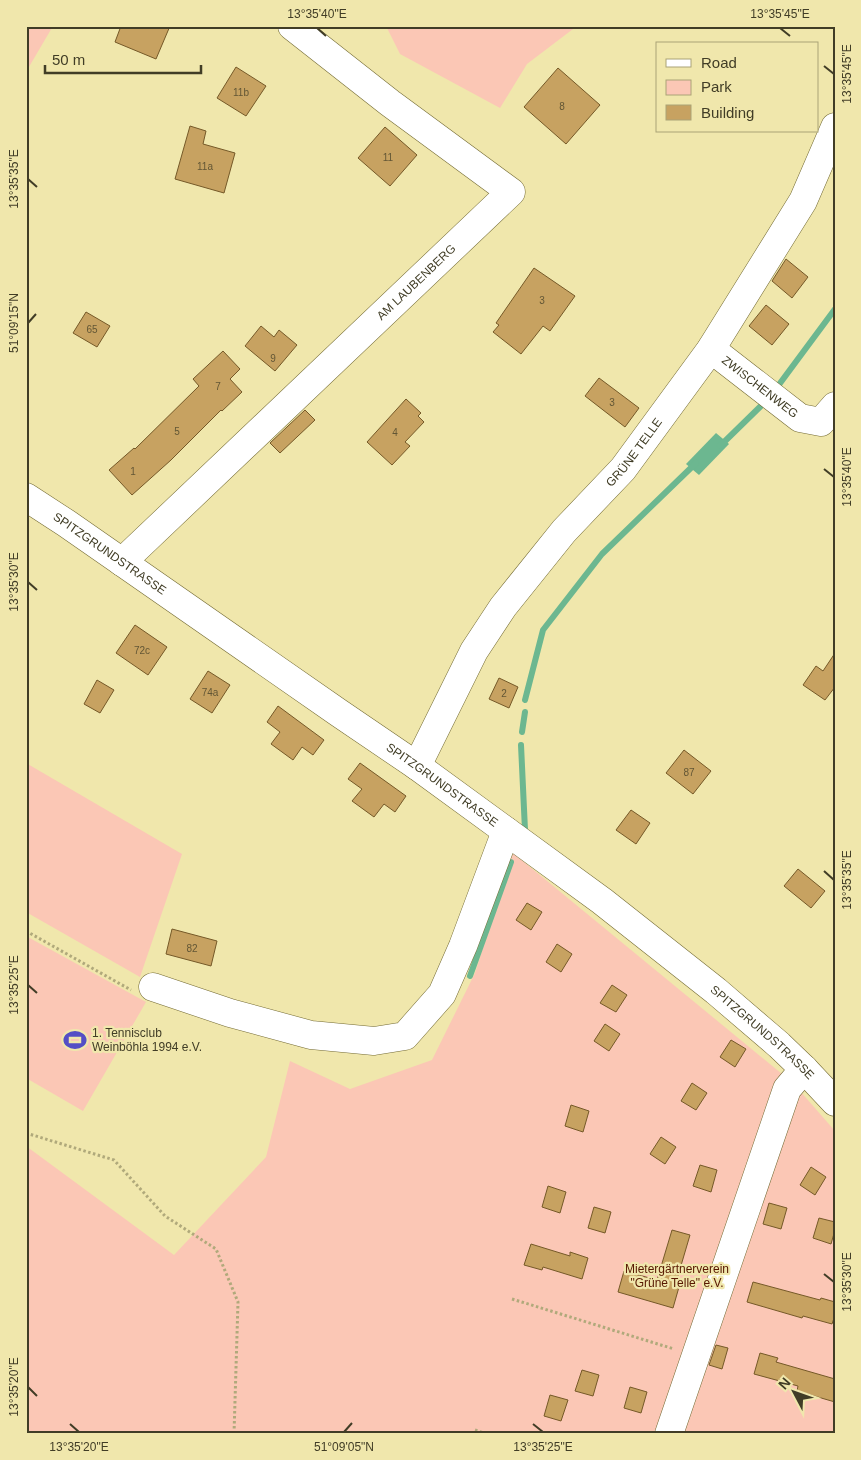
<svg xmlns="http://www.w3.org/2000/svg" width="861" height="1460" font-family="Helvetica,sans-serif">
<rect width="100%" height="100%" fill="#f0e7ac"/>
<path fill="#fbc7b5" d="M26,26H53L26,72Z
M386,26H577L527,64L500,108L400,54Z
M26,763L182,854L140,977L26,912Z
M513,853L793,1083L835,1131V1434H26V1146L174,1255L266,1157L290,1061L350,1089L432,1060L475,973Z
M26,936L146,1002L83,1111L26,1078Z"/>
<path fill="#6cb790" d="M716,433L729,444L699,475L686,464Z"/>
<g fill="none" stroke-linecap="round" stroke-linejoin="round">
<path stroke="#6cb790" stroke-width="6" d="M775,390L835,309
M720,446L766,401
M525,700L543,630L602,554L696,463
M522,732L525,712
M521,745L525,830
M470,976L511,862"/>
</g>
<path fill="#c7a261" stroke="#755928" d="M121,26H170L156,59L115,42Z
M236,67L266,86L246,116L217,98Z
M558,68L600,105L566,144L524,107Z
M190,126L206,131L203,144L235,153L224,193L175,179Z
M385,127L417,155L390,186L358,158Z
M786,259L808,277L792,298L772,281Z
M534,268L575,296L550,331L543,326L521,354L493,332L499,325L496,323Z
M766,305L789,324L772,345L749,326Z
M86,312L110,326L97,347L73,333Z
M261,326L274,337L279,330L297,345L275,371L245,346Z
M223,351L240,369L230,379L242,392L222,411L221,410L171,460L132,495L109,470L134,448L135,449L199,386L193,379Z
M599,378L639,408L625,427L585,396Z
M406,399L421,413L418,416L424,422L405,442L410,446L392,465L367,442Z
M305,410L315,420L280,453L270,443Z
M135,625L167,647L148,675L116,653Z
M835,653V687L825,700L803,685L816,666L823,671Z
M208,671L230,685L212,713L190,699Z
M499,678L518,687L509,708L489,699Z
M97,680L114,690L100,713L84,704Z
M278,706L324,740L313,755L302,747L293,760L271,744L280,732L267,722Z
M684,750L711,771L693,794L666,773Z
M360,763L406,796L395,812L384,804L374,817L352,801L362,789L348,779Z
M631,810L650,823L636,844L616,830Z
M798,869L825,891L811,908L784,886Z
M527,903L542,912L531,930L516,920Z
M172,929L217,941L211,966L166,954Z
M557,944L572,954L561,972L546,962Z
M612,985L627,995L616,1012L600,1003Z
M605,1024L620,1034L609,1051L594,1041Z
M731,1040L746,1049L735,1067L720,1057Z
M692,1083L707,1093L696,1110L681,1101Z
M571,1105L589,1111L583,1132L565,1126Z
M661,1137L676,1147L665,1164L650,1154Z
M700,1165L717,1170L711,1192L693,1186Z
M811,1167L826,1177L815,1195L800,1185Z
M548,1186L566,1192L560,1213L542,1207Z
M769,1203L787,1208L781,1229L763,1224Z
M594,1207L611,1212L605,1233L588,1228Z
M819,1218L835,1222V1230L831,1244L813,1238Z
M672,1230L690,1235L675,1286L679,1287L673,1308L618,1292L624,1271L657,1280Z
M531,1244L570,1256V1252L588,1258L582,1279L543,1267L542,1270L524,1265Z
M753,1282L820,1300L821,1298L835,1302V1315L832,1324L803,1316L802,1318L747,1302Z
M716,1345L728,1348L722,1369L709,1365Z
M760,1353L778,1358L776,1362L835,1379V1402L797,1391L798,1386L754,1374Z
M582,1370L599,1375L593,1396L575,1391Z
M630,1387L647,1392L641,1413L624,1408Z
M550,1395L568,1400L561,1421L544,1416Z"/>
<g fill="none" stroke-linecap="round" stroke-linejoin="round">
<defs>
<g id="minor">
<path id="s1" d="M711,349L800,418L821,422L835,406"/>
<path id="s2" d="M26,497L66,523L339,713L417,766L602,901L716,991L779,1045L804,1069L835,1102"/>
<path id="s3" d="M122,562L511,192L390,103L292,26"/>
<path id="s4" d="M417,766L474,651L503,607L564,531L623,469L711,349L803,201L835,127"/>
<path d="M153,987L230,1013L311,1035L374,1041L405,1036L442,994L463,946L506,831"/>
<path d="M669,1434L787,1089L804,1069"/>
</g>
</defs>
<use href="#minor" stroke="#746b34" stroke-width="29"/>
<path stroke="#b0a97b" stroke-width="3" stroke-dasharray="2.5 2.5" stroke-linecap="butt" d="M26,931L131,990
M26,1133L114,1160L165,1216L216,1249L238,1302L234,1434
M512,1299L674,1349
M475,1430L487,1434"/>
<use href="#minor" stroke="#fff" stroke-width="28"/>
</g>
<path fill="none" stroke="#413d26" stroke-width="2" d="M317,28L326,36M780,28L790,36M824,66L834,74M28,179L37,187M28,323L36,314M824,469L834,477M28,582L37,590M824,871L834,880M28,985L37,993M824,1274L834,1282M28,1387L37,1396M70,1424L79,1432M533,1424L543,1432M344,1432L352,1423"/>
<defs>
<symbol id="stadium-bare" viewBox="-9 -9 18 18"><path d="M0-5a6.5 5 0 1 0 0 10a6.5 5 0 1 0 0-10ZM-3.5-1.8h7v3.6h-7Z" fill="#544ec5" stroke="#f0e7ac" stroke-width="2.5" paint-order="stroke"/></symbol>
</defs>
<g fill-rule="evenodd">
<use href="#stadium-bare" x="59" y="1024" width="32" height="32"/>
</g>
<g text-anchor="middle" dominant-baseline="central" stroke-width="4.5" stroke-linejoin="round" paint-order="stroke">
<g font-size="10" fill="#625635">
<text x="241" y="92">11b</text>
<text x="562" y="106">8</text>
<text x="388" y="157">11</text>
<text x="205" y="166">11a</text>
<text x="542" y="300">3</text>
<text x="92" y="329">65</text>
<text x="273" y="358">9</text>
<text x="218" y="386">7</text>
<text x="612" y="402">3</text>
<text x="177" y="431">5</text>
<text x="395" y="432">4</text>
<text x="133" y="471">1</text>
<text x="142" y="650">72c</text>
<text x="210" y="692">74a</text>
<text x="504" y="693">2</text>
<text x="689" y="772">87</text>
<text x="192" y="948">82</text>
</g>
<g font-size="12" fill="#413d26" stroke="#f0e7ac">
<text stroke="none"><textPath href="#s3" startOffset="406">AM LAUBENBERG</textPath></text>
<text stroke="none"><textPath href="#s1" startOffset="62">ZWISCHENWEG</textPath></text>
<text stroke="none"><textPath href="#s4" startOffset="384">GRÜNE TELLE</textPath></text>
<text stroke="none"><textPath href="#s2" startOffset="101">SPITZGRUNDSTRASSE</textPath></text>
<text stroke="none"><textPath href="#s2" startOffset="506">SPITZGRUNDSTRASSE</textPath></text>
<text stroke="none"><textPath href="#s2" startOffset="911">SPITZGRUNDSTRASSE</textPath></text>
</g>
<g font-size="12" fill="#413d26" stroke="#f0e7ac" text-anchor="start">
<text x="92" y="1033">1. Tennisclub<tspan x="92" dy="14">Weinböhla 1994 e.V.</tspan></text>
</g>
<g font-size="12" fill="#571800" stroke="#f0e7ac">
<text x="677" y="1269">Mietergärtnerverein<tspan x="677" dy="14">"Grüne Telle" e.V.</tspan></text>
</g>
</g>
<rect width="861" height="1460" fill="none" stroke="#f0e7ac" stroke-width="55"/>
<rect x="656" y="42" width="162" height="90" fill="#f0e7ac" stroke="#aaa376"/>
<rect x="666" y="59" width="25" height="8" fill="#ffffff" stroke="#aaa376"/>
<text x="701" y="68" font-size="15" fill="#413d26">Road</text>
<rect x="666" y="80" width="25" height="15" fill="#fbc7b5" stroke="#aaa376"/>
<text x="701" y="92" font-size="15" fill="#413d26">Park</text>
<rect x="666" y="105" width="25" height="15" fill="#c7a261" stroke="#aaa376"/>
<text x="701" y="118" font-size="15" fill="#413d26">Building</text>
<g transform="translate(794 1392) rotate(311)" stroke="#f0e7ac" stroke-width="4" paint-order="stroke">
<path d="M0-4L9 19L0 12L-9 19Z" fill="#413d26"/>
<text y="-8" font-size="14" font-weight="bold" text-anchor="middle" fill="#413d26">N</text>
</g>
<path d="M45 65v8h156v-8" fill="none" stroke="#413d26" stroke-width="2.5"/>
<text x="52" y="65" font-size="15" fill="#413d26" stroke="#f0e7ac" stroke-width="4" paint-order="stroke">50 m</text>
<rect x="28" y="28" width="806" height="1404" fill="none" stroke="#413d26" stroke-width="2"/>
<g font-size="12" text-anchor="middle" fill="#413d26">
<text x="317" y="18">13°35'40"E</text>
<text x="780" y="18">13°35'45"E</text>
<text transform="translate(847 74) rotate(-90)" y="4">13°35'45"E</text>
<text transform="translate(14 179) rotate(-90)" y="4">13°35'35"E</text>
<text transform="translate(14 323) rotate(-90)" y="4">51°09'15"N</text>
<text transform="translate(847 477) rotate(-90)" y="4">13°35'40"E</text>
<text transform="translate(14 582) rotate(-90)" y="4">13°35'30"E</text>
<text transform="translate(847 880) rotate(-90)" y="4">13°35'35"E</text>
<text transform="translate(14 985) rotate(-90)" y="4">13°35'25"E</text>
<text transform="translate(847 1282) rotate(-90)" y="4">13°35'30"E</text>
<text transform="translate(14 1387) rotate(-90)" y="4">13°35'20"E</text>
<text x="79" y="1451">13°35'20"E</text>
<text x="344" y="1451">51°09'05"N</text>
<text x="543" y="1451">13°35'25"E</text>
</g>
</svg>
